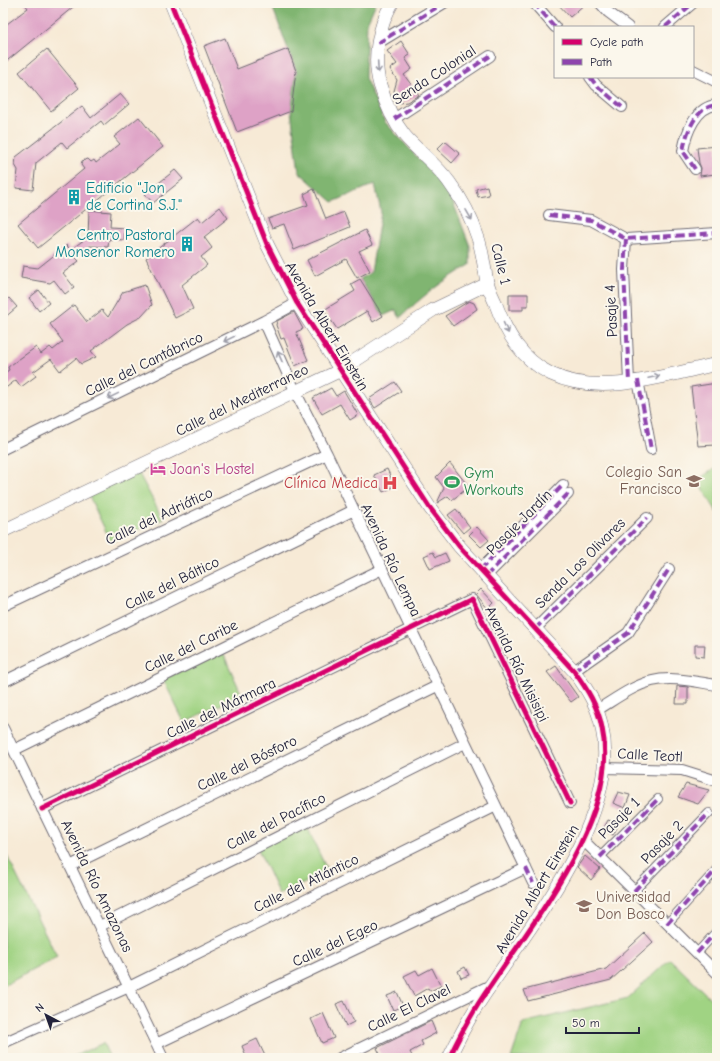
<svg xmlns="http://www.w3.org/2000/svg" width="720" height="1061" font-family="'Comic Neue',sans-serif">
<rect width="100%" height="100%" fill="#fbf7ec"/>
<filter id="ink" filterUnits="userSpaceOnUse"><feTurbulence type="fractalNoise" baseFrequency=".025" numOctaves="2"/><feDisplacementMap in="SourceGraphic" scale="8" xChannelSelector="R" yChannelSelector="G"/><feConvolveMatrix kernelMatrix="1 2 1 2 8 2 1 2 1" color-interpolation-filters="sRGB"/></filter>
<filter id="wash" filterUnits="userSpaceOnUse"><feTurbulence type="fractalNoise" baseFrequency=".012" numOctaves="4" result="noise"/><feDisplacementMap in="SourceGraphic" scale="16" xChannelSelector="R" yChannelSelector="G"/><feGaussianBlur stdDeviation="0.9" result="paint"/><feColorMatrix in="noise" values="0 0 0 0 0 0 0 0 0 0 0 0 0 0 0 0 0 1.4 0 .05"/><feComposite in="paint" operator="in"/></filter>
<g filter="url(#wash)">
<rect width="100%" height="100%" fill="#f7ead6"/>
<path fill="#a0d383" stroke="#617a5f" d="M717,467V512L697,480Z
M137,470L163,519L111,542L88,494Z
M222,651L242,695L184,722L163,679Z
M305,823L328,872L279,895L257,847Z
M3,848L57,957L3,986Z
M670,959L717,1005V1058H511L523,1023L628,998Z
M103,1043L110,1058H70Z"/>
<path fill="#80b571" stroke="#516c56" d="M271,3H376L367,23L365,78L385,122L440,182L453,202L470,246V265C444,280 422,296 400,318L396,310L383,316L360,279L371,272L381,212L375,184L333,202L299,172L291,111L296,71Z"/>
<g id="blocks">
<path fill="#dea2c6" d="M24,3H78L3,64V27L28,8Z
M557,3H586L570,17Z
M225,38L237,69L288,49L296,71L291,111L237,132L204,46Z
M401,41L410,55L405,58L412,69L404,75L419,95L407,102L399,103L394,91L397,80L390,69L397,64L387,51Z
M47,49L79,88L51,111L19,72Z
M120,94L129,104L104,125L101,121L67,148L62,142L36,163L33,190L16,188L18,170L15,165L16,157L82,106L91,118Z
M139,117L163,147L38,248L18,224L84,169L81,165L82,161L88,159L91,162L94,160L96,163L120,144L114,137Z
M445,141L460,154L452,163L437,149Z
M717,146V167L714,168L715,174L700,176L701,168L699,163L697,148Z
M175,170L183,179L153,203L145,194Z
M487,186L489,195L478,197L476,189Z
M314,189L326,219L344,212L350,227L294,250L284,224L272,228L268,219L308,205L304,194Z
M220,207L228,218L204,237L212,248L201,257L207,265L182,285L193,309L175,318L146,258L198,217L202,222Z
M89,210L111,212L110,227L125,228L124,240L109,239L108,247L90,246L75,257L79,261L63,273L74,287L65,294L54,280L50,283L21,278L23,266L38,268L67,245L70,250L88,237Z
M365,230L372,245L359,251L370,271L357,278L346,259L315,276L307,260Z
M360,279L383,316L373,322L367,311L337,329L324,310L355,291L351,284Z
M145,285L152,305L141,317L127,324L91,351L96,357L81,364L76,358L60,371L51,359L33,372L36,376L21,387L16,380L3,390V374L9,370L8,367L36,347L41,354L50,347L53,350L63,342L50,324L74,305L87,322L102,310L108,317L123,292Z
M39,290L49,303L39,311L29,298Z
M509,294H528V306H523V310H509Z
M9,298L17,307L3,319V303Z
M469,301L474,303L477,309L453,326L445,316Z
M294,312L303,329L296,332L308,360L295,366L284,338L281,339L276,325L277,321Z
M395,382L401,391L375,408L369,399Z
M717,383L716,445L698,446L691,387Z
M331,388L336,396L344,391L358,415L350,420L340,404L322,414L313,398Z
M450,463L469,487L452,500L448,496L437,503L444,488L436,477Z
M387,469L395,486L383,492L374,475Z
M456,509L470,527L463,533L448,515Z
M477,527L489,540L481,547L469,535Z
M433,552L436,557L445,553L449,561L430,569L424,556Z
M481,589L494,603L488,609L476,594Z
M695,645H705L704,657L695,656Z
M556,666L578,697L571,702L547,672Z
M677,686L688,687V704H676Z
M686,784L709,790L698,804L678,797Z
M618,792L630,795L625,808L613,803Z
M608,820L619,824L613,835L603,830Z
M585,856L600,869L591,880L577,867Z
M645,933L653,942L611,980L528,1001L524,990L606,969Z
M465,967L469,975L461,978L458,971Z
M432,968L441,986L430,991L428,988L414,996L404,976L416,970L419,975Z
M397,992L403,1006L393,1010L387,996Z
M344,1001L354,1022L346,1026L336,1004Z
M323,1013L334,1038L322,1043L311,1019Z
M431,1021L436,1033L421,1041L423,1045L410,1052L413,1058H382L377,1048Z
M257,1039L266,1058H247L242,1046Z"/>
</g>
</g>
<g filter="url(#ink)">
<use href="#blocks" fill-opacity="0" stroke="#6d6871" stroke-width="1"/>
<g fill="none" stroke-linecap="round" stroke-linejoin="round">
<defs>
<path id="pedestrian" d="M600,857L658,799
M634,891L709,813
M667,924L717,869
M697,953L717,931"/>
<path id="minor" d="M534,3L555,27
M600,3L608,12L628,27
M665,27L693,3
M378,43L444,3
M693,70L717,82
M590,77L596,85L622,107
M394,119L490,56
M695,169L683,151C686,133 696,106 717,105
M549,215L591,220L626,239L717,233
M626,239L624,270L629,382
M264,321L296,393L327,454L533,883
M638,380L651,449
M3,449L264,321L297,303
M480,570L563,485
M486,576L568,494
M3,606L327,454
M535,629L647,518
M574,671L628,633L669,569
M3,682L354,510
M597,710C614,700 632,686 652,681C673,676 696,682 717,685
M3,728L163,1058
M14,750L382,569
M604,768L682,770L717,781
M42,809L472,599L570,803
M583,840L717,973
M70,866L437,686
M100,926L465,743
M3,1043L129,987L496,806
M156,1044L526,868
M340,1058L491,985"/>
<path id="tertiary" d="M171,3L267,244L297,303L430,508L459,546L574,671C587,689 598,706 602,728C621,813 536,918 491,985C475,1007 461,1033 449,1058
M392,3C379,26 372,58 380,85C385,102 393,121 405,136C419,152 437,165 449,182C461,198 472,219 478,238C483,253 484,267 487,282C489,289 492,296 495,302C506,333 521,359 551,374C601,398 666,375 717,364
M3,531L339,371L433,310L487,284"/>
</defs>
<use href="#pedestrian" stroke="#6d6871" stroke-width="10"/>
<use href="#minor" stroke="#6d6871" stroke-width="12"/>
<use href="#tertiary" stroke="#6d6871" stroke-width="14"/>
<use href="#pedestrian" stroke="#fff" stroke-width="8"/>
<use href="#minor" stroke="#fff" stroke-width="10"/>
<use href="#tertiary" stroke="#fff" stroke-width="13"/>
<path stroke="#8e44ad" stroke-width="4" stroke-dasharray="8 4" stroke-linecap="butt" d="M534,3L555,27
M665,27L693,3
M378,43L444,3
M590,77L596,85L622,107
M394,119L490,56
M695,169L683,151C686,133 696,106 717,105
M549,215L591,220L626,239L717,233
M626,239L624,270L629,382
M638,380L651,449
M480,570L563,485
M486,576L568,494
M535,629L647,518
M574,671L628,633L669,569
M600,857L658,799
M526,868L533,883
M634,891L709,813
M667,924L717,869
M697,953L717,931"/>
<defs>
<path id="cycleway" d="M171,3L267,244L297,303L430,508L459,546L574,671C587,689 598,706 602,728C621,813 536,918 491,985C475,1007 461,1033 449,1058
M42,809L472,599L570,803"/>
</defs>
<use href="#cycleway" stroke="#fbf7ec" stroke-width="8"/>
<use href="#cycleway" stroke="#d6006c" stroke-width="5"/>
</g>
<defs><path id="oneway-shaft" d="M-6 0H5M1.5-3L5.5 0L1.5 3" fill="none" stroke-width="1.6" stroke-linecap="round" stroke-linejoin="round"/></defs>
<g stroke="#9c9ca7">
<use href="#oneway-shaft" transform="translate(378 67) rotate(87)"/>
<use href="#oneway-shaft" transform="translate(469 215) rotate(60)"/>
<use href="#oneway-shaft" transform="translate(506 328) rotate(65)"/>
<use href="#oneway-shaft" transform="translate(229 339) rotate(154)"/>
<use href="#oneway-shaft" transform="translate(280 357) rotate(-114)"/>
<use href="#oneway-shaft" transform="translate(654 377) rotate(-12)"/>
<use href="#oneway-shaft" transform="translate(113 396) rotate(154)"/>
</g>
</g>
<defs>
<symbol id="building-bare" viewBox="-9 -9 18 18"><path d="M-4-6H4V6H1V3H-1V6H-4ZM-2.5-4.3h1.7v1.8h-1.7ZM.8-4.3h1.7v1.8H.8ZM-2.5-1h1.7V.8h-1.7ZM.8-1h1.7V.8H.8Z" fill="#0f9aa8" stroke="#fbf7ec" stroke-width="2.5" paint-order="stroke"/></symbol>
<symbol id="hotel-bare" viewBox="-9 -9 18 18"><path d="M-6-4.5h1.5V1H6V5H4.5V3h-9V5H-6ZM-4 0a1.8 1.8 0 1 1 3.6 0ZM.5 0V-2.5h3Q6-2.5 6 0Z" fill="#d1479c" stroke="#fbf7ec" stroke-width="2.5" paint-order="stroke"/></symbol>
<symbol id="school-bare" viewBox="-9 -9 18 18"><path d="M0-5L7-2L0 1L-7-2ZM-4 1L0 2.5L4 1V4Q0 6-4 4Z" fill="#8d6e63" stroke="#fbf7ec" stroke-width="2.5" paint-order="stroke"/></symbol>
<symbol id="stadium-bare" viewBox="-9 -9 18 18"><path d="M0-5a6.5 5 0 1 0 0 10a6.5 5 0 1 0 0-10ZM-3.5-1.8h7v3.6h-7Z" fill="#2e9e5b" stroke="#fbf7ec" stroke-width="2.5" paint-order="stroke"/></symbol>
<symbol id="hospital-bare" viewBox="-9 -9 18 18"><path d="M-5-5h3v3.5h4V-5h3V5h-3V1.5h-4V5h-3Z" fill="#e0444e" stroke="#fbf7ec" stroke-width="2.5" paint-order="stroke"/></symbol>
<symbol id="university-bare" viewBox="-9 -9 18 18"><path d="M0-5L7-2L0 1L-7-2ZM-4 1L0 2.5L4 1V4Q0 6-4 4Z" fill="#8d6e63" stroke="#fbf7ec" stroke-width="2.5" paint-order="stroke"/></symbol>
</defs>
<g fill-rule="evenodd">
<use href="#building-bare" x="63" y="186" width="22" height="22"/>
<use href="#building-bare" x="176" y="233" width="22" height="22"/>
<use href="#hotel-bare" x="147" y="458" width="22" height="22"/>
<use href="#school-bare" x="683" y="470" width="22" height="22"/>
<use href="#stadium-bare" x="441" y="471" width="22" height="22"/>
<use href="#hospital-bare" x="379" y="472" width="22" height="22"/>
<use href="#university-bare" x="573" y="895" width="22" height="22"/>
</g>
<g text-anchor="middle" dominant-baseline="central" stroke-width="4" stroke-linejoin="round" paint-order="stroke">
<g font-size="15" fill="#22223b" stroke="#fbf7ec">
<text transform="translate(434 75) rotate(-33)">Senda Colonial</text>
<text transform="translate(501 264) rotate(76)">Calle 1</text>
<text transform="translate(611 311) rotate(-93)">Pasaje 4</text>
<text transform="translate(327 326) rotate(59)">Avenida Albert Einstein</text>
<text transform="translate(144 364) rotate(-26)">Calle del Cantábrico</text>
<text transform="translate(242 400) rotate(-26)">Calle del Mediterraneo</text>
<text transform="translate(159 516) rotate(-25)">Calle del Adriático</text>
<text transform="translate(519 522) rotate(-45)">Pasaje Jardín</text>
<text transform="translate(391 560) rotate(65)">Avenida Río Lempa</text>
<text transform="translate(580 563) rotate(-45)">Senda Los Olivares</text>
<text transform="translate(172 583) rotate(-26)">Calle del Báltico</text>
<text transform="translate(191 646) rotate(-26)">Calle del Caribe</text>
<text transform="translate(517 664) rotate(64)">Avenida Río Misisipi</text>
<text transform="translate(221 708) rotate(-26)">Calle del Mármara</text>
<text transform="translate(650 755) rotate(3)">Calle Teotl</text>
<text transform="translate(247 763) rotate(-26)">Calle del Bósforo</text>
<text transform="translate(619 818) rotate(-45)">Pasaje 1</text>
<text transform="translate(276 821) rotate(-27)">Calle del Pacífico</text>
<text transform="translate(662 842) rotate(-46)">Pasaje 2</text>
<text transform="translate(306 883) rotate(-26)">Calle del Atlántico</text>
<text transform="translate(97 886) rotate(64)">Avenida Río Amazonas</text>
<text transform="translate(537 889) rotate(-59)">Avenida Albert Einstein</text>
<text transform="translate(335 943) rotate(-25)">Calle del Egeo</text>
<text transform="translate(409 1008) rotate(-26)">Calle El Clavel</text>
</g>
<g font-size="15" fill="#0d838f" stroke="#fbf7ec" text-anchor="start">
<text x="86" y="188">Edificio "Jon<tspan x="86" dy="17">de Cortina S.J."</tspan></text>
<text x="175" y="235" text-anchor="end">Centro Pastoral<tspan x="175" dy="17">Monsenor Romero</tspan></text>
</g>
<g font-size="15" fill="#b23c85" stroke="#fbf7ec" text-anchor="start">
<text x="170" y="469">Joan's Hostel</text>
</g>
<g font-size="15" fill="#785e54" stroke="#fbf7ec" text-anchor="end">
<text x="682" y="472">Colegio San<tspan x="682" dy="17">Francisco</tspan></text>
<text x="596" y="897" text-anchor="start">Universidad<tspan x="596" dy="17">Don Bosco</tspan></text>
</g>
<g font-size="15" fill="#27864d" stroke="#fbf7ec" text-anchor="start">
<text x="464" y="473">Gym<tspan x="464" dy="17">Workouts</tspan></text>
</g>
<g font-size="15" fill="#be3a42" stroke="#fbf7ec" text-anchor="end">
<text x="378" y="483">Clínica Medica</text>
</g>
</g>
<rect width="720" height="1061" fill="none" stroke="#fbf7ec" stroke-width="16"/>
<rect x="554" y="26" width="140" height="52" fill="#fbf7ec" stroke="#a4a2a5"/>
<rect x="562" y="39" width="20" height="6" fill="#d6006c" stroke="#a4a2a5"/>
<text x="590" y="46" font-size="12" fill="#22223b">Cycle path</text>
<rect x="562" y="59" width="20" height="6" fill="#8e44ad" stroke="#a4a2a5"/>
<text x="590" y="66" font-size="12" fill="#22223b">Path</text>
<g transform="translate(46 1015) rotate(319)" stroke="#fbf7ec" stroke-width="3" paint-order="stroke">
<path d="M0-3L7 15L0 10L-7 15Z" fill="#22223b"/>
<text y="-6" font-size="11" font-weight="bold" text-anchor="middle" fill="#22223b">N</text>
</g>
<path d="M566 1027v6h73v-6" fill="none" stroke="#22223b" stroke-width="2"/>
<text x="572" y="1027" font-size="12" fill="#22223b" stroke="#fbf7ec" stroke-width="3" paint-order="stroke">50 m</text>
</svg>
